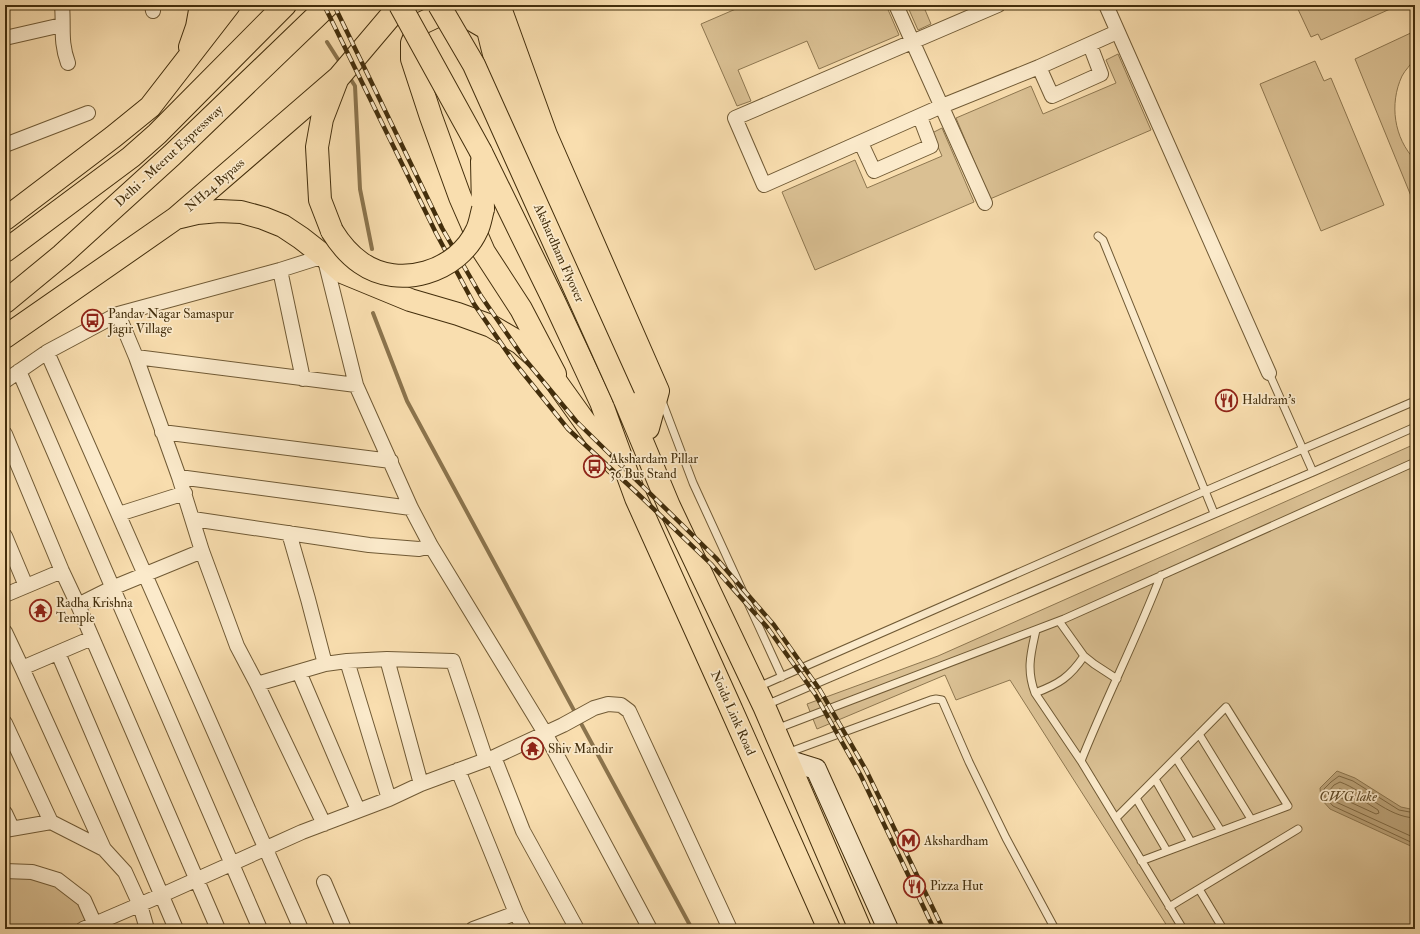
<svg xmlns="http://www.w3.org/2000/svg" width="1420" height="934" font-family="'IM FELL Double Pica',serif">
<rect width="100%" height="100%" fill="#f9deaf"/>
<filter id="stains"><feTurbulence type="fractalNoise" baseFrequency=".005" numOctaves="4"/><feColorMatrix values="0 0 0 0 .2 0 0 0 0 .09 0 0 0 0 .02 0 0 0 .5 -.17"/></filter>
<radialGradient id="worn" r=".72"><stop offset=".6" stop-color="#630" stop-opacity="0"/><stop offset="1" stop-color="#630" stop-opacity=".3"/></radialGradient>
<path fill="#dac093" stroke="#8e7750" d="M745,5H886L899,35L819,69L807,41L738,70L751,101L737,106L701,24Z
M907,5H923L931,24L918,30Z
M1296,5H1399L1321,40L1318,34L1311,37Z
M1415,31C1415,38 1417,54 1414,59C1411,65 1405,70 1402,76C1389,104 1394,138 1415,160V194L1411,196L1355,59Z
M1118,54L1151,130L990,199L956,118L1031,86L1043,114L1116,83L1106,60Z
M1315,61L1324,81L1331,78L1384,205L1321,231L1260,84Z
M942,128L974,202L815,270L782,192L855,160L867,188L942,156L932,133Z
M1415,444V929H1169L1010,680L956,700L945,675L817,729L807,704L938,656Z
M5,877H38L65,891L85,910L93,929H7L5,925Z"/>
<path fill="#bba278" stroke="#8b744d" d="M1337,771L1355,778L1401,807L1415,810V848L1330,809L1321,799L1320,788Z"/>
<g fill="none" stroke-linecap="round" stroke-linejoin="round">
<path stroke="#7f6842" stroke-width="1" d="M1340,789L1348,791L1378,810L1379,813L1376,814L1339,797L1336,793Z
M1415,813L1399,810L1353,781L1339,776L1331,782L1324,789L1325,797L1333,806L1415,844
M1415,818C1387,817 1365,791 1340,782L1334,785L1329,791L1330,795L1336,802L1415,838"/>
<path stroke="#8b744d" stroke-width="4" d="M327,42L341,64
M348,75L355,86L360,189L372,249
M373,313L407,401L692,929"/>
<defs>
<path id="lane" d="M1098,236L1103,240L1214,513
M1269,373L1313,472
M662,401L693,483L782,677
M1161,575C1137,638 1106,698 1081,761L1183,929
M1059,621L1084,656L1094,664L1117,679
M758,687L1205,491L1415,401
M1035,693C1026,669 1031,653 1036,630
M766,705L1313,472L1415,427
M776,729L1064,619L1415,462
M1199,734L1251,819
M787,753L931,700L936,699L942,700L969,762L1006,838L1055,929
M1176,758L1221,831
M1081,761L1035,693C1059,684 1070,677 1084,656
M1155,779L1191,842
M1136,798L1167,851
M1116,818L1226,707L1288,806L1141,861
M1199,889L1223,929
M1169,907L1298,829"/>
<path id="street" d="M62,5C64,28 60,41 68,63
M152,5L153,11
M896,5L985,203
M998,5L735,118L764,185L942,106L1039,67L1117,32
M1106,5L1269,373
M5,38L62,25
M1039,67L1052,96L1101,74L1090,45
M861,143L874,171L931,146L920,117
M5,145L88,113
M280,270L303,379
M118,314L136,357L179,477L202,551L237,646L257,684L324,824
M47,352L301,929
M136,357L356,385
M19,371L260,929
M5,381L47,352L118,314L280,270L324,256L356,385L411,508L431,546L545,733L650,929
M162,432L391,461
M5,434L62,571L78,605L218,929
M179,477L411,508
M119,514L185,493
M193,519L369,545L419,549L431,546
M289,533L308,599L325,664
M5,536L26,586
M5,595L62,571
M78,605L112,588L202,551
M5,632L22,668L104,849
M58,653L176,929
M387,659L421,784
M347,661L389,799
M22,668L92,638
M299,672L358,810
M257,684L325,664L347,661L387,659L453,661L486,760
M5,723L51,822
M494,757L523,831L577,929
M458,770L516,913L524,929
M5,813L12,828
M5,830L51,822L104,849L125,872L140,905L147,929
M5,871L32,872L58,880L84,900L97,929
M324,882L344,929
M83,929L162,895L302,832L389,799L421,784L494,757L563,725L594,708L608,704L621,705L629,711L730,929
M473,929L516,913"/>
<path id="secondary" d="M787,760L816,769L888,929"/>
<path id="primary" d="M488,29L469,18L441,14L420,24L412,43V59L431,117L460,197L484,252L521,309L555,374"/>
<path id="highway" d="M486,5C485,22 490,38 494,54L559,212L634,385L643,415
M499,5L546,135L658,391L648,428
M190,47L197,27L201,5
M481,152L553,299L601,402L636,498L728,702L829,929
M482,161L483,209
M176,218L197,213L219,211L241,212L263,218L283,226L301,238L324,256L342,272L410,300L458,314L491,326L520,343L544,365L615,464
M5,219L113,137L150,107L229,5
M332,231L320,200L317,147L322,119L337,80
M5,251L131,157L157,134L285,5
M5,302L62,255L172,155L328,5
M5,337L176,218L339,77L400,5
M624,398L669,506L764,706L860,929"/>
</defs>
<use href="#lane" stroke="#705a35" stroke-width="9"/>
<use href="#street" stroke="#705a35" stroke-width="16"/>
<use href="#secondary" stroke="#432e0c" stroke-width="22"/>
<use href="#primary" stroke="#432e0c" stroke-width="24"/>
<use href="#highway" stroke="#432e0c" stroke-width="24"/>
<use href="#lane" stroke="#fbeacb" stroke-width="7"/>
<use href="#street" stroke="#fbeacb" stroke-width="14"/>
<use href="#secondary" stroke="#fbeacb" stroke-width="20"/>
<use href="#primary" stroke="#f9deaf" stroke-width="22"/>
<use href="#highway" stroke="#f9deaf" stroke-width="22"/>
<defs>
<path id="rail" d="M324,5L436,233L474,304L514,362L568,429L636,492L711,564L767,627L815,694L861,776L934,929
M334,5L442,228L481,296L523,357L576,421L716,558L774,625L820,690L866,770L943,929"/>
</defs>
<use href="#rail" stroke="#432e0c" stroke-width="4.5"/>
<use href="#rail" stroke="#fbeacb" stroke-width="3" stroke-dasharray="9" stroke-linecap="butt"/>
<defs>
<path id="highway-bridge" d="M400,5L481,152
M439,5L474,65L624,398
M332,231C340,244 348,254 361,263C399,290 458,272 477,230C480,224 481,216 483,209"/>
</defs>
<use href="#highway-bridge" stroke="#432e0c" stroke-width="24" stroke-linecap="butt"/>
<use href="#highway-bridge" stroke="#f9deaf" stroke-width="22"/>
</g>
<defs>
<symbol id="bus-ring" viewBox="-11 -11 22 22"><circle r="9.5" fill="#fbeacb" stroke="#8f2418" stroke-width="1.5"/><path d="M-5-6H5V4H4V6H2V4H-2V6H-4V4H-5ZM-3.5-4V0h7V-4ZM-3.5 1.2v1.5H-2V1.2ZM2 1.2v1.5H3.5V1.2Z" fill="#8f2418"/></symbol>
<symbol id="restaurant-ring" viewBox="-11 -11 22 22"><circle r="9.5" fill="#fbeacb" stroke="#8f2418" stroke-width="1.5"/><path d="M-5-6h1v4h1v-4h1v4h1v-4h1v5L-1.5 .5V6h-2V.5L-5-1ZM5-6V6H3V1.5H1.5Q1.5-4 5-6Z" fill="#8f2418"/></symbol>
<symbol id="temple-ring" viewBox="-11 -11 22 22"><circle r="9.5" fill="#fbeacb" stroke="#8f2418" stroke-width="1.5"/><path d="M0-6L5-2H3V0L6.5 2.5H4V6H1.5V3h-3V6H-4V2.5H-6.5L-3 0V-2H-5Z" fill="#8f2418"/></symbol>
<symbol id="metro-ring" viewBox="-11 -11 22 22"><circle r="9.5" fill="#fbeacb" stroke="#8f2418" stroke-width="1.5"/><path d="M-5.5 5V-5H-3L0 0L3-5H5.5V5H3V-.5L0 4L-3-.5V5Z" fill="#8f2418"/></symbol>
</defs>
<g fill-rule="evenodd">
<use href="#bus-ring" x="80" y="308" width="25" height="25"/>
<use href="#restaurant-ring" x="1214" y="388" width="25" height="25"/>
<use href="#bus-ring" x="582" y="454" width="25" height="25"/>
<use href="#temple-ring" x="28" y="598" width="25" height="25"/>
<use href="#temple-ring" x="520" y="736" width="25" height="25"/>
<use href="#metro-ring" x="896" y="828" width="25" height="25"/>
<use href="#restaurant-ring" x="902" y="874" width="25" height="25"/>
</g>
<g text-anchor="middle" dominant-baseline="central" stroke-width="3.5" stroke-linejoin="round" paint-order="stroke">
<g font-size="13" fill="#432e0c" stroke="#fbeacb">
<text transform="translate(169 156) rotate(-43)">Delhi - Meerut Expressway</text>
<text transform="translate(215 185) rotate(-41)">NH24 Bypass</text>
<text transform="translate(559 253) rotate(66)">Akshardham Flyover</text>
<text transform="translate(733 713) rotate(66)">Noida Link Road</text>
</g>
<g font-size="13" fill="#432e0c" stroke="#fbeacb" text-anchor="start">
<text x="108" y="314">Pandav Nagar Samaspur<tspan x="108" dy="15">Jagir Village</tspan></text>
<text x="1242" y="400">Haldram’s</text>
<text x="610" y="459">Akshardam Pillar<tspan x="610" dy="15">36 Bus Stand</tspan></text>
<text x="56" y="603">Radha Krishna<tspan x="56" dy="15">Temple</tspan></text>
<text x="548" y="749">Shiv Mandir</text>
<text x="924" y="841">Akshardham</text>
<text x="930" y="886">Pizza Hut</text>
</g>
<g font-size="14" font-style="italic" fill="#614b27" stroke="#fbeacb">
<text x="1348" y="796">CWG lake</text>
</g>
</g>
<rect width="1420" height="934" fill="none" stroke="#f9deaf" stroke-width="20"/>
<rect x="6" y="6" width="1408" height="922" fill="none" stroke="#432e0c" stroke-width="2"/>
<rect x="10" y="10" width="1400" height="914" fill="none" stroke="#432e0c"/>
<rect width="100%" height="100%" filter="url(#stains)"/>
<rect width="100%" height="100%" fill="url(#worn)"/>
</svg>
